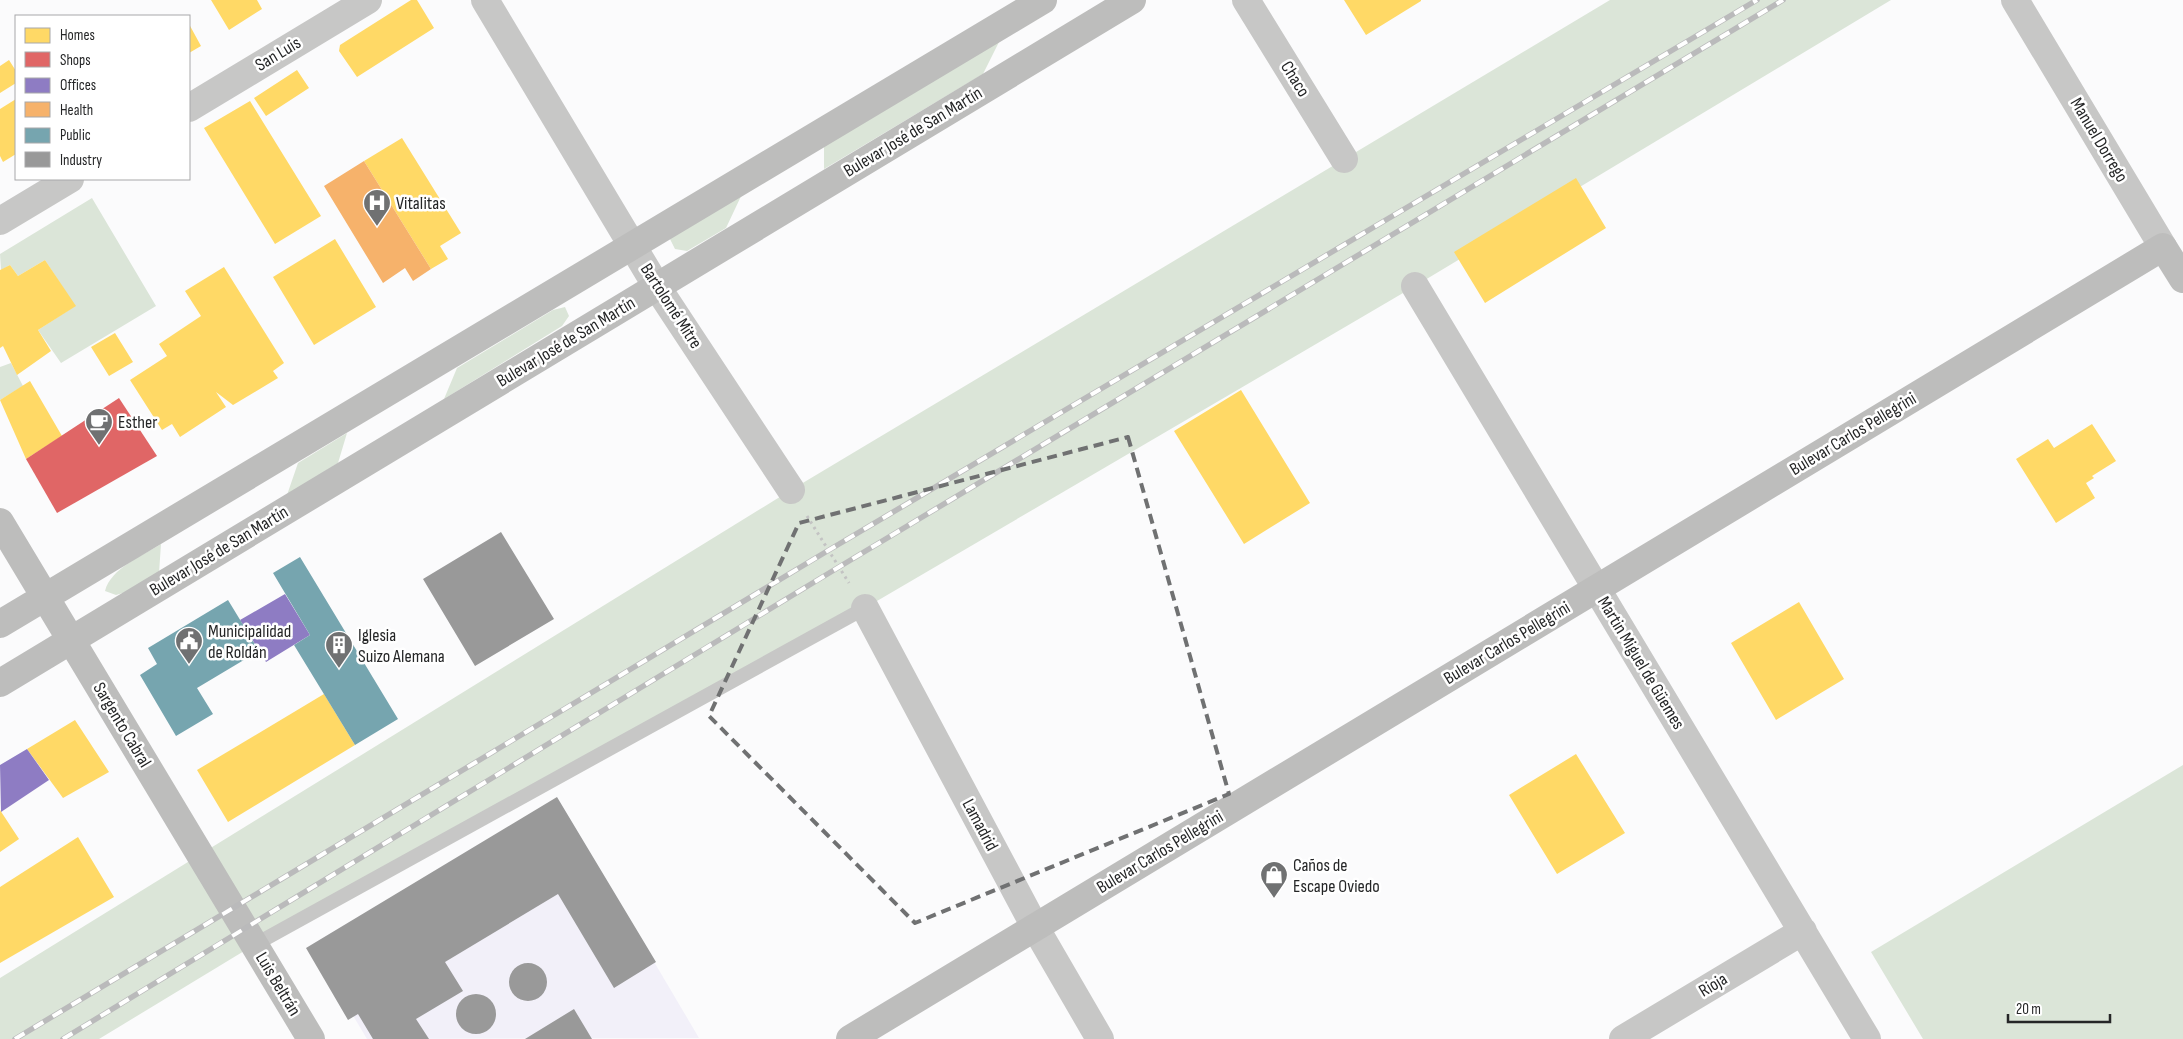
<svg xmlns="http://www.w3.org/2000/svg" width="2183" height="1039" font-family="'Sofia Sans Condensed',sans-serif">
<rect width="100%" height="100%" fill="#fbfbfc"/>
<path fill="#f2f0f9" d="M558,799L699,1038L367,1039L311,945Z"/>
<path fill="#dbe5d8" d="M1610,0H1891L1415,286L865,608L254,945L99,1039H0V978L791,490Z
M1000,40L983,74L824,169V144Z
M743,192L726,228L687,251L675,249L670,239L681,229Z
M92,198L156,306L61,363L38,330L75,306L45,260L18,276L10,265L1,270L0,254Z
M565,307L569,316L562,326L444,399L457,368L553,310Z
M11,363L23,386L0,400V367Z
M347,433L338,463L287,495L298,463Z
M161,544L159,573L133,590L116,595L105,591C111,568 142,556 161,544Z
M2183,765V1039H1923L1871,952Z"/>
<path fill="#ffd966" d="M211,0H257L262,9L229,30Z
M411,0H417L434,28L357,77L339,51L340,45Z
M1344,0H1421V1L1366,35Z
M189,24L201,46L189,53Z
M9,60L16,71V83L0,93V66Z
M297,70L309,88L266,116L254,98Z
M16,99V154L3,162L0,156V109Z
M250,101L321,216L275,244L204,128Z
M402,138L461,233L440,246L448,259L431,269L364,161Z
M1576,178L1606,228L1485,303L1454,252Z
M335,239L376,307L314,345L273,277Z
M45,260L76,306L38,330L51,351L17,375L3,346L0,348V270L10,265L18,276Z
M224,267L284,363L273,371L278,378L233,405L216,392L226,407L180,437L172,424L162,430L130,380L167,356L159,344L201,316L185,291Z
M115,333L133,362L109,376L91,347Z
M30,381L62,436L26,459L0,400Z
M1241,390L1310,503L1244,544L1174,431Z
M2092,424L2116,461L2092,476L2094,478L2086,483L2095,498L2056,523L2016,459L2048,439L2054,448Z
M1799,602L1844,679L1776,720L1731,643Z
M324,694L355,745L228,822L197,770Z
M75,720L109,772L63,798L27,749Z
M1576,754L1625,833L1557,874L1509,795Z
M0,810L19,839L0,852Z
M78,837L114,897L0,963V887Z"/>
<path fill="#e06666" d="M119,398L157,456L57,513L26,459Z"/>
<path fill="#8e7cc3" d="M285,594L310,635L266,662L240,620Z
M27,749L49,780L1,812L0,765Z"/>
<path fill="#f6b26b" d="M364,161L431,269L413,281L405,268L383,283L324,186Z"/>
<path fill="#76a5af" d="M300,557L398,719L355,745L294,645L310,635L273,573Z
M228,600L259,651L197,688L213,714L176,736L140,675L157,664L148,648Z"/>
<path fill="#999" d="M501,532L554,619L475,666L423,579Z
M557,797L656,962L614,988L558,894L445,962L463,991L416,1019L429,1039H373L358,1014L348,1020L306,948Z
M509 982a19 19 0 1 1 38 0a19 19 0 1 1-38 0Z
M456 1014a20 20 0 1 1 40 0a20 20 0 1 1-40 0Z
M574,1009L592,1039H525Z"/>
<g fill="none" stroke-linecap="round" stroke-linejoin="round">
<path stroke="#c3c3c3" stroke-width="3" stroke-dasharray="2.5 4" stroke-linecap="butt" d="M807,516L849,583"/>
<path stroke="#c7c7c6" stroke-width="14" d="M254,945L865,608"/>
<path stroke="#c7c7c6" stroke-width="28" d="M485,0L657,287L791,490
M1246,0L1344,159
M2015,0L2163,247
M189,108L368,0
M0,221L70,179
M1415,286L1867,1039
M865,608L1035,927L1100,1039
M1623,1039L1803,931"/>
<path stroke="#bdbdbc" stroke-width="28" d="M0,522L311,1039
M0,624L1043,0
M0,683L1132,0
M850,1039L2163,247L2183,279"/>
<defs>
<path id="rail" d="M15,1039L829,550L1757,0
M63,1039L839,567L1783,0"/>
</defs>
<use href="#rail" stroke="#bababb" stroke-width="5.5"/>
<use href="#rail" stroke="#fff" stroke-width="4" stroke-dasharray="11" stroke-linecap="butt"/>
</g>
<path fill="none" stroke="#707172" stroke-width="4" stroke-dasharray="10 6" stroke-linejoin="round" d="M1128,437L1229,794L915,923L709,716L799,523Z"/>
<defs>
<symbol id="hospital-pin" viewBox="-11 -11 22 30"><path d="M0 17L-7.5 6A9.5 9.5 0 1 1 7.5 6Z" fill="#707172" stroke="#fff"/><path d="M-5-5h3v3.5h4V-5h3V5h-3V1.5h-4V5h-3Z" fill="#fff"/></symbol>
<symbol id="cafe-pin" viewBox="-11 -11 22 30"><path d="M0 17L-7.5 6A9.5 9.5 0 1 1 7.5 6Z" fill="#707172" stroke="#fff"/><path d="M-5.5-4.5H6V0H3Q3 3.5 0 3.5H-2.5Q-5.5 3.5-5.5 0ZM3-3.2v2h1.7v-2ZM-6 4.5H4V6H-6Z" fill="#fff"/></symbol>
<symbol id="civic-pin" viewBox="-11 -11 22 30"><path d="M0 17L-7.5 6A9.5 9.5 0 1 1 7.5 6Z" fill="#707172" stroke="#fff"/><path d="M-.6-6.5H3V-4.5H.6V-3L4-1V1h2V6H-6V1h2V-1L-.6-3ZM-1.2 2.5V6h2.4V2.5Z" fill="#fff"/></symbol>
<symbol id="building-pin" viewBox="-11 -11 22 30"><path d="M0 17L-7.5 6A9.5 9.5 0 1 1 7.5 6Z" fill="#707172" stroke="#fff"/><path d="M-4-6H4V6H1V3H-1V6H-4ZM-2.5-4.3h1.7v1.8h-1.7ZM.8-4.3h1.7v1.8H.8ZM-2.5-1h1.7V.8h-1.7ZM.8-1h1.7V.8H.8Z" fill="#fff"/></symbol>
<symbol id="shop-pin" viewBox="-11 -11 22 30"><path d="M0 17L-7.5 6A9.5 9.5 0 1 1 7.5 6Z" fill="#707172" stroke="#fff"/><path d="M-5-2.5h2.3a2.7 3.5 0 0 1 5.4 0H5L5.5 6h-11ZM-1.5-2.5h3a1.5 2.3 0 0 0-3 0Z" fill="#fff"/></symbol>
</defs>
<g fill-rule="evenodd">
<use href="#hospital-pin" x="361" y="187" width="32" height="43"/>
<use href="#cafe-pin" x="83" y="406" width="32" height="43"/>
<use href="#civic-pin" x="173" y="625" width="32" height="43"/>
<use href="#building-pin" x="323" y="629" width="32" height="43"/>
<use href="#shop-pin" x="1258" y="859" width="32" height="43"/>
</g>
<g text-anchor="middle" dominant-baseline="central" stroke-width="5" stroke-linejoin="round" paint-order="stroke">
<g font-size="18" fill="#252627" stroke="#fff">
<text transform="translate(278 54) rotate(-31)">San Luis</text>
<text transform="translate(1295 79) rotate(58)">Chaco</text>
<text transform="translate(913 132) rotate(-31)">Bulevar José de San Martín</text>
<text transform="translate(2099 140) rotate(59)">Manuel Dorrego</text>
<text transform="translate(671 306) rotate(57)">Bartolomé Mitre</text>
<text transform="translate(566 342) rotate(-31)">Bulevar José de San Martín</text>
<text transform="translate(1853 434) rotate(-31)">Bulevar Carlos Pellegrini</text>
<text transform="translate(219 551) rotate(-31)">Bulevar José de San Martín</text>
<text transform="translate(1507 643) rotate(-31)">Bulevar Carlos Pellegrini</text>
<text transform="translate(1641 663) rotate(59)">Martin Miguel de Güemes</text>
<text transform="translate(122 725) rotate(59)">Sargento Cabral</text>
<text transform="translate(980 825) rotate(62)">Lamadrid</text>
<text transform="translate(1160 852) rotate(-31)">Bulevar Carlos Pellegrini</text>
<text transform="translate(278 984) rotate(59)">Luis Beltrán</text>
<text transform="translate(1713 985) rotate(-31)">Rioja</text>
</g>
<g font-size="18" fill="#252627" stroke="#fff" text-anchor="start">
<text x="396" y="203">Vitalitas</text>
<text x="118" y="422">Esther</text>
<text x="208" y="631">Municipalidad<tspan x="208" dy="21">de Roldán</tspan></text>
<text x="358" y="635">Iglesia<tspan x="358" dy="21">Suizo Alemana</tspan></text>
<text x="1293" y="865">Caños de<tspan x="1293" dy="21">Escape Oviedo</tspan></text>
</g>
</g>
<rect x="15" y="15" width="175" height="165" fill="#ffffff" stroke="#a8a8a9"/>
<rect x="25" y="28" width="25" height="15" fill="#ffd966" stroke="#a8a8a9"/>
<text x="60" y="40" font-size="15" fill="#252627">Homes</text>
<rect x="25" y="52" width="25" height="15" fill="#e06666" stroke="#a8a8a9"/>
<text x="60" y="65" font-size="15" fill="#252627">Shops</text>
<rect x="25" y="78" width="25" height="15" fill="#8e7cc3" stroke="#a8a8a9"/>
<text x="60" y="90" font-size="15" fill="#252627">Offices</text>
<rect x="25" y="102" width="25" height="15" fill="#f6b26b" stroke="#a8a8a9"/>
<text x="60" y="115" font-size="15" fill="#252627">Health</text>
<rect x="25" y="128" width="25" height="15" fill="#76a5af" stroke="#a8a8a9"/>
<text x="60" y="140" font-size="15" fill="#252627">Public</text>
<rect x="25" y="152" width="25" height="15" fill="#999999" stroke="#a8a8a9"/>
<text x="60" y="165" font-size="15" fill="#252627">Industry</text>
<path d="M2008 1014v8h102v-8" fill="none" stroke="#252627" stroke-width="2.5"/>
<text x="2016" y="1014" font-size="15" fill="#252627" stroke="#ffffff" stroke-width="4" paint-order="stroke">20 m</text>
</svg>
